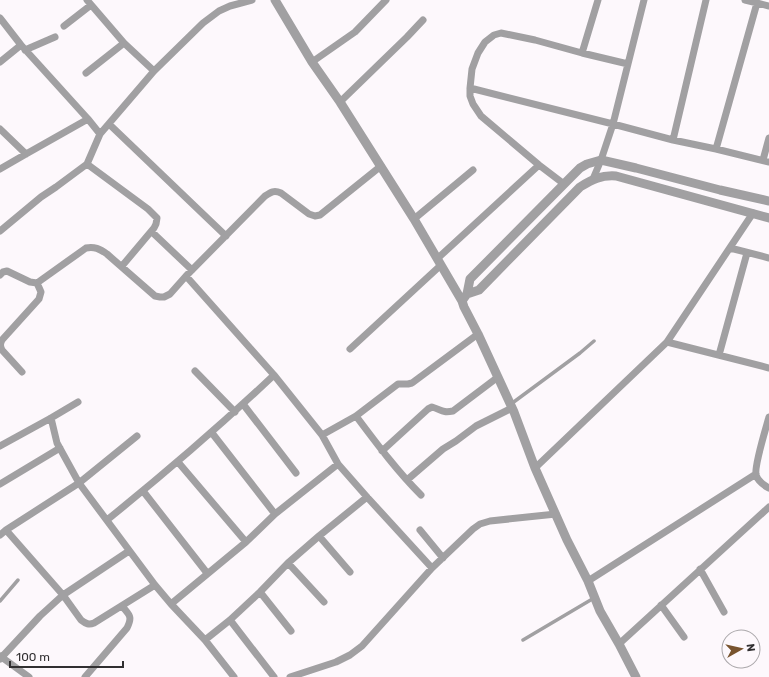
<svg xmlns="http://www.w3.org/2000/svg" width="769" height="677" font-family="Rubik,sans-serif">
<rect width="100%" height="100%" fill="#fdf8fc"/>
<g fill="none" stroke-linecap="round" stroke-linejoin="round">
<path stroke="#a1a0a2" stroke-width="3.5" d="M511,404L580,353L594,341
M0,601L18,580
M523,640L594,598"/>
<path stroke="#a1a0a2" stroke-width="7" d="M87,0L124,43L154,71
M745,0L769,6
M0,18L21,45L88,119L100,134
M64,26L91,5
M25,50L55,37
M582,53L598,0
M0,62L21,45
M312,62L355,32L386,0
M86,73L124,43
M470,88L613,124L673,140L716,149L769,162
M340,102L407,37L423,20
M109,124L226,236
M0,129L26,154
M673,140L706,0
M716,149L757,3
M763,160L769,138
M87,164L148,209L157,218L156,224L154,228L122,266
M0,169L26,154L88,119
M593,179L601,160L613,124L644,0
M564,184L539,165L481,116L473,104L470,96V88L472,69L478,53L485,42L494,35L501,33L535,40L582,53L628,64
M414,219L473,170
M0,231L41,197L56,187L87,164L100,134L154,71L203,23L219,11L230,6L252,0
M152,232L192,270
M730,248L769,258
M438,258L539,165
M0,275L3,272L7,271L30,282L37,283L86,248C94,246 100,249 107,254L155,296L160,297H164L170,294L186,276L265,196C271,192 274,190 281,193L309,214L315,216L320,215L381,166
M186,276L274,375L322,435L338,464L367,497L432,568
M667,342L769,368
M350,349L441,265
M719,355L747,253
M195,371L235,412
M22,372L2,350C0,346 0,344 2,340L39,299L41,292L37,283
M243,404L296,473
M356,416L398,384H408L412,383L478,334
M769,417C766,428 754,466 756,475C758,481 763,485 769,488
M51,418L57,443L79,483L155,585L171,604L205,640L234,677
M212,433L275,514
M322,435L356,416C377,444 397,471 421,495
M0,446L51,418L78,402
M382,451L428,409L432,407C442,410 442,413 453,411L498,377
M178,462L246,542
M535,468L667,342L753,213
M407,480L443,449L456,441L476,426L512,408
M0,484L60,448
M143,491L207,573
M107,520C164,474 220,426 274,375
M6,530L63,595L81,620C86,624 89,625 94,623L155,585
M420,530L443,558
M0,535L6,530L79,483L137,436
M319,536L350,572
M288,563L324,602
M700,569L724,612
M588,581L756,474
M260,592L291,631
M171,604L246,542L275,514L338,464
M661,605L684,637
M230,620L274,677
M205,640L230,620L260,592L288,563L319,536L367,497
M619,644L769,507
M0,656L29,677
M0,659L40,616L63,595L129,551
M85,677L127,628C133,616 129,615 122,606
M290,677L336,662L350,655L362,646L432,568L473,529L480,524L490,521L556,514"/>
<path stroke="#a1a0a2" stroke-width="9" d="M275,0L312,62L340,102L414,219L462,301
M467,294L479,290L580,187C593,179 601,175 616,176L769,218
M636,677L619,644L600,611L588,581L567,540L535,468L514,412L478,334L464,307L462,301L467,294L470,279L573,175L580,168L587,164L601,160L636,168L720,190L769,201"/>
</g>
<g transform="translate(741 649) rotate(82)"><circle r="19" fill="#fdf8fc" stroke="#aba8ab"/>
<path d="M0-3L7 15L0 10L-7 15Z" fill="#78532e"/>
<text y="-6" font-size="11" font-weight="bold" text-anchor="middle" fill="#312f31">N</text>
</g>
<path d="M10 661v6h113v-6" fill="none" stroke="#312f31" stroke-width="2"/>
<text x="16" y="661" font-size="12" fill="#312f31" stroke="#fdf8fc" stroke-width="3" paint-order="stroke">100 m</text>
</svg>
